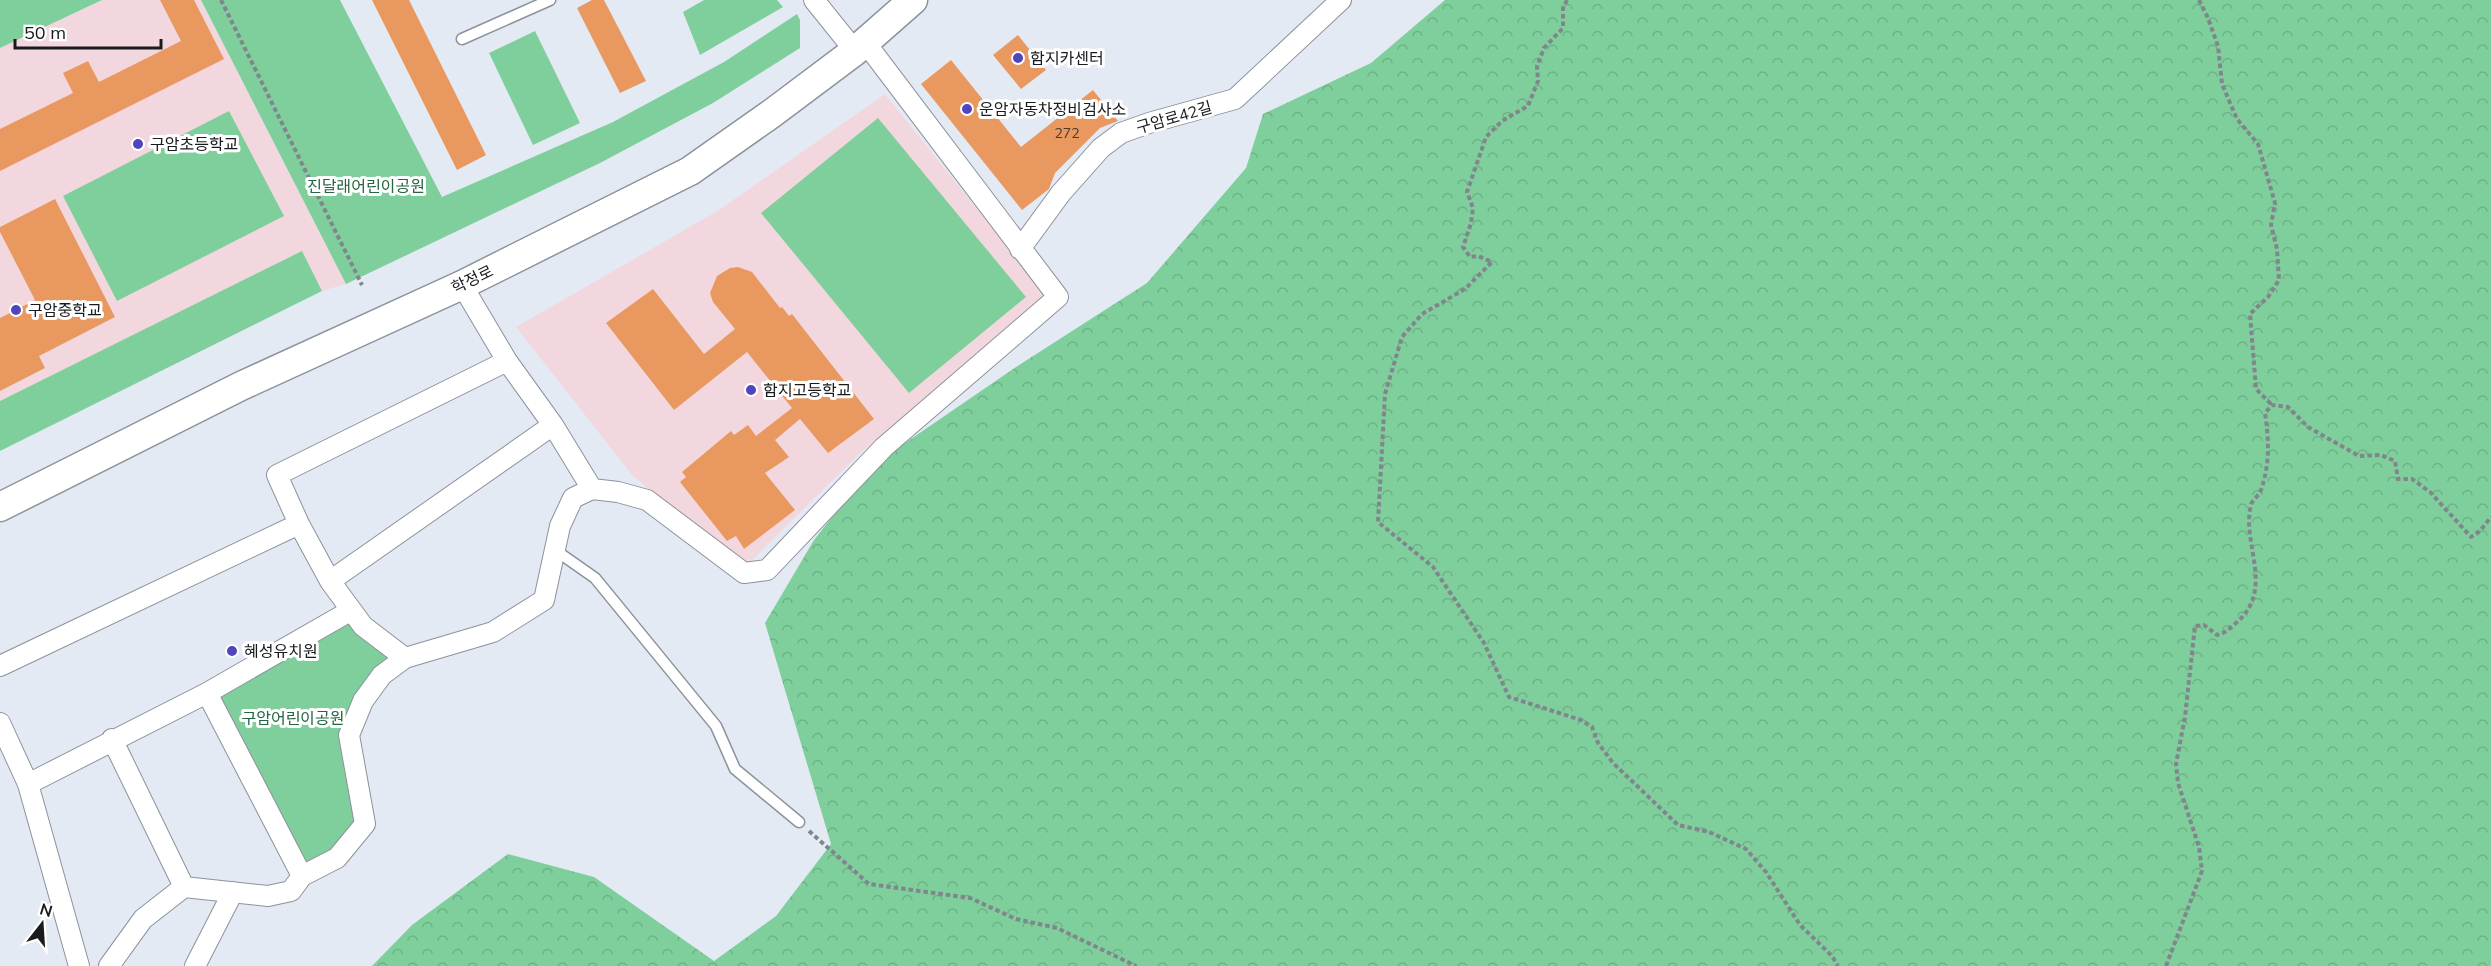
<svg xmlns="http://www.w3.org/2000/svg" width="2491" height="966" font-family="Mulish,'Noto Sans KR',sans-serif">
<defs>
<pattern id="forest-crowns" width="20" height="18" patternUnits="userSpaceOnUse" patternTransform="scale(1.5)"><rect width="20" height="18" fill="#7fcf9c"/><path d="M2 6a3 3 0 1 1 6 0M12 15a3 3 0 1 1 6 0" fill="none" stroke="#6db186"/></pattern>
</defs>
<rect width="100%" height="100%" fill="#e4eaf4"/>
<path fill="#f2d8de" d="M102,0H201L346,284L322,291L302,252L0,401V48Z
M885,94L1049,299L859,454L743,569L632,475L516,327L719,210Z"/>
<path fill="#7fcf9c" d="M0,0H102L0,48Z
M201,0H340L442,197L613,122L724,62L797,14L800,20V48L713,103L600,163L346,284Z
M704,0H777L783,7L700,55L683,12Z
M535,31L580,123L533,145L489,53Z
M229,111L284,216L117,301L63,196Z
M878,118L1026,297L909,393L761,213Z
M302,251L322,291L0,451V401Z
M347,620L398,661L349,735L360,821L331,850L306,868L214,695Z"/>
<path fill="url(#forest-crowns)" d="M1445,0H2491V966H372L412,925L508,854L594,877L714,961L776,916L831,844L765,623L814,540L873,465L1016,367L1147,283L1246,168L1263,114L1371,63Z"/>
<path fill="#e99960" d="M160,0H194L224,59L0,171V129L73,93L63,73L88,61L99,82L181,41Z
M372,0H409L486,155L457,170Z
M592,0H604L646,81L620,93L577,8Z
M1018,35L1046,70L1021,89L993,55Z
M951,60L1021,147L1093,90L1118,121L1100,128L1055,173L1049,189L1022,210L921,84Z
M55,199L115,317L39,356L45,368L0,391V318L35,300L0,232V227Z
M738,267L752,272L780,308L782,307L789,316L792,314L874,419L828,453L800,419L775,440L789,457L765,473L795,510L744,549L736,536L727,541L680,482L686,477L682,472L731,431L734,435L748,425L756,436L792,408L747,352L674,410L606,323L653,289L704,354L735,329L713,302L710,293L717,276L730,268Z"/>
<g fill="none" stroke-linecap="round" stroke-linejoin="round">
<defs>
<path id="lane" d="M462,39L550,0
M555,550L595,578L716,726L735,769L799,822"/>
<path id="street" d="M814,0L855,51
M1020,249L1061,193L1101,148L1121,133L1149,123L1235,99L1341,0
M462,285L507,361L553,425L592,489L618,492L647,500L744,573L767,570L884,447L1058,297L865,42
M507,361L277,475L299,524L330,581L553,425
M330,581L363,626L405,658L493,632L544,600L560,526L573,498L592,489
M0,666L299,524
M0,723L28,784L207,693L350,611
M28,784L79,966
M302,876L337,858L365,824L349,735L363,701L382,675L405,658
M184,887L268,896L291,891L302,876L207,693
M109,966L143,919L184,887L112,739
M195,966L233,892"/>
<path id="secondary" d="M0,507L241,386L462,285L690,171L771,114L855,51L913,0"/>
</defs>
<use href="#lane" stroke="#8c929b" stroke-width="13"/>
<use href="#street" stroke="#8c929b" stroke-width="22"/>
<use href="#secondary" stroke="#8c929b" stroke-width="31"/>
<path stroke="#81858c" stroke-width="4" stroke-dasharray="4.5 3" stroke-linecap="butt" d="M221,0L362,285
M1567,0L1563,8V28L1544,48L1537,66L1538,81L1528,106L1502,121L1486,137L1467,192L1473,208L1471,223L1463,247L1470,257L1478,256L1492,262L1465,289L1422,314L1402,337L1385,394L1378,522L1433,567L1484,643L1509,697L1581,720L1592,727L1598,743L1613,763L1678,825L1709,832L1746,849L1766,872L1800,925L1832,956L1838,966
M2199,0L2208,18L2218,46L2222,84L2237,119L2258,144L2275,203L2271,225L2277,249L2279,280L2268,297L2250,314L2256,389L2272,405
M809,831L869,884L970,898L1016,919L1057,928L1136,966
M2166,966L2202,871L2199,847L2178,783L2176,764L2185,717L2195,626L2204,625L2217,635C2226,633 2230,628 2236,623C2276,589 2241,544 2251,505C2252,500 2259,496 2261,490C2270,464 2269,440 2265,413L2272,405L2288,407L2308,427L2359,456L2381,455L2395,461L2398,479H2412L2430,492L2471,537L2480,531L2491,517"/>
<use href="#lane" stroke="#fff" stroke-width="10"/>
<use href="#street" stroke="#fff" stroke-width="20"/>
<use href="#secondary" stroke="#fff" stroke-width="28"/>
</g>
<g fill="#5045bc" stroke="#fff" stroke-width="2">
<circle cx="1018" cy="58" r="6"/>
<circle cx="967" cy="109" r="6"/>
<circle cx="138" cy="144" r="6"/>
<circle cx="16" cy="310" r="6"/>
<circle cx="751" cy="390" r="6"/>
<circle cx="232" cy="651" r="6"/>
</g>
<g text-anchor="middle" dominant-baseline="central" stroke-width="6" stroke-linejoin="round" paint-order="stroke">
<g font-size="14" fill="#4c3a2e">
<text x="1067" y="133">272</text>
</g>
<g font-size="16" fill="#181a1d" stroke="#fff" text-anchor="start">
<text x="1030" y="58">함지카센터</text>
<text x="979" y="109">운암자동차정비검사소</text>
<text x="150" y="144">구암초등학교</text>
<text x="28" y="310">구암중학교</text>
<text x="763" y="390">함지고등학교</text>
<text x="244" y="651">혜성유치원</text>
</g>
<g font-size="16" fill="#181a1d" stroke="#fff">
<text transform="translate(1174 117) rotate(-16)">구암로42길</text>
<text transform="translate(472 279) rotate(-26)">학정로</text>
</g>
<g font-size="16" fill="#246641" stroke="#fff">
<text x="366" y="186">진달래어린이공원</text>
<text x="293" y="718">구암어린이공원</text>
</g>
</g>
<g transform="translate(42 924) rotate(17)" stroke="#ffffff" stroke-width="4.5" paint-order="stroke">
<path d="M0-4.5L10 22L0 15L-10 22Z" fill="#181a1d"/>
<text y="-9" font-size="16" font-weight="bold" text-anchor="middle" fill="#181a1d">N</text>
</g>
<path d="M15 39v9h146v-9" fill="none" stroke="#181a1d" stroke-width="3"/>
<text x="24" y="39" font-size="18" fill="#181a1d" stroke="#ffffff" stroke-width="4.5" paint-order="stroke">50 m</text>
</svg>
